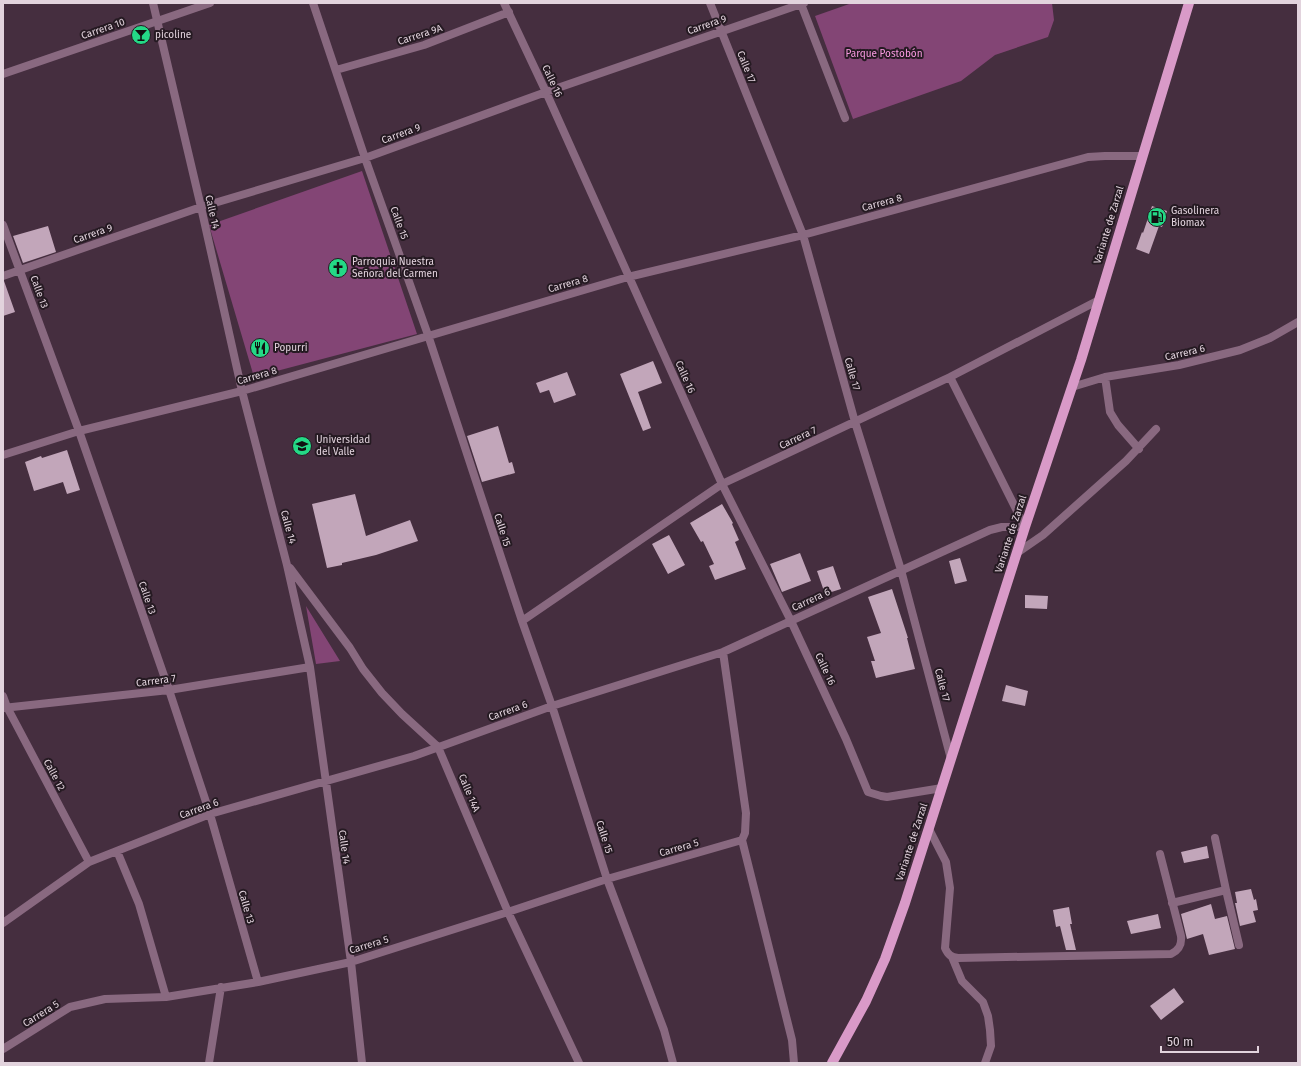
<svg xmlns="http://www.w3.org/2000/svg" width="1301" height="1066" font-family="'Fira Sans',sans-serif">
<rect width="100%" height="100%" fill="#452e3f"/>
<path fill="#834575" d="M852,3H1052L1054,20L1048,37L995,55L961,81L853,119L815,16Z
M362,171L417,334L254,377L209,225Z
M306,606L340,661L316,664Z"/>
<path fill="#c2a6ba" d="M1152,206L1167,211L1162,227L1159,226L1149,254L1136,249L1142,232L1143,233Z
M48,226L56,252L23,263L13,236Z
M3,281H4L15,312L3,316Z
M653,361L662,383L638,392L651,428L643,431L620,374Z
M567,372L576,395L554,403L549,390L540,393L536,383Z
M498,426L509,463L512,462L515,473L482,482L467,436Z
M67,450L80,490L67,494L63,482L34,491L25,462L41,456L42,458Z
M355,494L366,536L410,520L418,541L376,555L342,563V565L327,568L312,504Z
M722,504L733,523L732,524L739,540L735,542L746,569L715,580L709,566L714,564L703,541L701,542L690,523Z
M669,535L685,565L668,574L652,544Z
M800,553L811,581L782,592L770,564Z
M960,558L967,581L955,584L949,561Z
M833,566L841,589L825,594L817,571Z
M892,589L908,638H907L915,669L876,678L871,661H875L867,637L881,633L868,597Z
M1025,595L1048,596L1047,609L1025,608Z
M1006,685L1028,691L1025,706L1002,701Z
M1207,846L1209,858L1184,863L1181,852Z
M1251,889L1254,900L1256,899L1258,910L1253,911L1256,922L1240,926L1235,903H1237L1235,892Z
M1211,904L1215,919L1227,916L1235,949L1209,955L1203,934L1187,939L1181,914Z
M1069,907L1072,924H1070L1076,950H1066L1060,926L1056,927L1053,910Z
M1158,914L1161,928L1131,934L1127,921Z
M1174,988L1184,1002L1161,1020L1150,1006Z"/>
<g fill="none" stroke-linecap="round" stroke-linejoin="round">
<path stroke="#896980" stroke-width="8" d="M153,3L201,207L242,391L287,565L310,667L351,962L362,1063
M313,3L365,158L428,335L522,621L552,706L607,879L664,1030L673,1063
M504,3L546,92L722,484L791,621L846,739L868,792L881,796L887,797L942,788
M710,3L803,235L855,422L901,570L951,759
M801,4L845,118
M336,70L424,45L509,12
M3,225L79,431L169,690L210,814L258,982
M3,276L201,207L365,158L546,92L804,3
M1105,377L1110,412L1118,425L1139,449
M1072,387L1105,377L1179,365L1240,350L1270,338L1298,322
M3,455L79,431L242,391L628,277L803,235L1088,157L1105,156H1143
M1017,553L1043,535L1126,461L1156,429
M290,568L350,648L363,669L382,693L402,714L438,747L508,912L579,1063
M522,621L722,484L950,377L1099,300
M723,652L746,813L745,833L742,840L792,1040L794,1063
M3,696L7,707L89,862
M3,708L169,690L310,667
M929,829L946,862L950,888L945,948C948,955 951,957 958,958L1171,954C1179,950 1182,945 1181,936L1160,854
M1215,838L1226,890
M117,851L139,904L166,997
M1172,903L1226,890L1239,945
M3,923L89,862L210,814L414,756L552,706L723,652L990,530L1002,527H1025L950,377
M952,957L962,981L983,1002L988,1016L990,1030L991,1046L985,1063
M3,1049L70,1007L105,999L166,997L258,982L351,962L508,912L607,879L742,840
M209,1063L221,987"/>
<path stroke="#896980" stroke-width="8" d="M3,74L210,3"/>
<path stroke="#d99ac8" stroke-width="10" d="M832,1063L866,1001L885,959L905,903L1025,527L1081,360L1189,3"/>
</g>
<defs>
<symbol id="bar-disc" viewBox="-11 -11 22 22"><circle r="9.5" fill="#24d886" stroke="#251a22"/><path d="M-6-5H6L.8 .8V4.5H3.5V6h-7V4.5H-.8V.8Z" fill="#111"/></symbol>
<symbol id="fuel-disc" viewBox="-11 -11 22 22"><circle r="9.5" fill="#24d886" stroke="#251a22"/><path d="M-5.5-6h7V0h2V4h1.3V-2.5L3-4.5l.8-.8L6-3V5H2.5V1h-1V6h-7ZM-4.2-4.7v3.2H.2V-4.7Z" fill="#111"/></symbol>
<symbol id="church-disc" viewBox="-11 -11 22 22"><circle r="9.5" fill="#24d886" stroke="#251a22"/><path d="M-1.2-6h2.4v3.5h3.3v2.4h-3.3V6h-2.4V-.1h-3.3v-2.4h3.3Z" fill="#111"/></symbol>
<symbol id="restaurant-disc" viewBox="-11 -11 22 22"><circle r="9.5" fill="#24d886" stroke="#251a22"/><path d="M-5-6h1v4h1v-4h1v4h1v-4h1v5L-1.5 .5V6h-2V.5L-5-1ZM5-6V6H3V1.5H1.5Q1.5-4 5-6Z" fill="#111"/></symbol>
<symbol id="university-disc" viewBox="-11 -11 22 22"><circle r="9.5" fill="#24d886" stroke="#251a22"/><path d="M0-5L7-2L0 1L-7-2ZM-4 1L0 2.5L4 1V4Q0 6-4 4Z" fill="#111"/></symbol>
</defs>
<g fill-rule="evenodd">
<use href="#bar-disc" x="130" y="24" width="22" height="22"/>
<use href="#fuel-disc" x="1146" y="206" width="22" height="22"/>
<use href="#church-disc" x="327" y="257" width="22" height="22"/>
<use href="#restaurant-disc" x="249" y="337" width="22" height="22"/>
<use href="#university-disc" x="291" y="435" width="22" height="22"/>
</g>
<g text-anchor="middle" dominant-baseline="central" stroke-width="4" stroke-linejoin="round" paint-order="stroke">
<g font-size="10" fill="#e2d3dd" stroke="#251a22">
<text transform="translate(707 25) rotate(-19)">Carrera 9</text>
<text transform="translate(103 29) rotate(-19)">Carrera 10</text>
<text transform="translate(420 35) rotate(-18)">Carrera 9A</text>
<text transform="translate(746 67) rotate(68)">Calle 17</text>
<text transform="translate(552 81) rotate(65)">Calle 16</text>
<text transform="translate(401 134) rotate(-20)">Carrera 9</text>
<text transform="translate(882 203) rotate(-15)">Carrera 8</text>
<text transform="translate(212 212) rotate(77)">Calle 14</text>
<text transform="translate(399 223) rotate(70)">Calle 15</text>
<text transform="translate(1109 225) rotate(-73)">Variante de Zarzal</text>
<text transform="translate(93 234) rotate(-19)">Carrera 9</text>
<text transform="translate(568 284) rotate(-16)">Carrera 8</text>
<text transform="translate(39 292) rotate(70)">Calle 13</text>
<text transform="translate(1185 353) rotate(-13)">Carrera 6</text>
<text transform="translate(852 374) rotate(74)">Calle 17</text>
<text transform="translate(257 376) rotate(-16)">Carrera 8</text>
<text transform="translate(685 377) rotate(66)">Calle 16</text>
<text transform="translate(798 438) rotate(-25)">Carrera 7</text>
<text transform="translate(288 527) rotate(75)">Calle 14</text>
<text transform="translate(502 530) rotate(72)">Calle 15</text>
<text transform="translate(1011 534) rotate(-72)">Variante de Zarzal</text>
<text transform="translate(147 598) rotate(71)">Calle 13</text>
<text transform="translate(811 600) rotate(-25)">Carrera 6</text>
<text transform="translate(825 669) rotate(65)">Calle 16</text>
<text transform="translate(156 681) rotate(-7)">Carrera 7</text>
<text transform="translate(942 685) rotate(75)">Calle 17</text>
<text transform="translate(508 711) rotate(-20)">Carrera 6</text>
<text transform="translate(54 775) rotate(62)">Calle 12</text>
<text transform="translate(469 793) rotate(67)">Calle 14A</text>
<text transform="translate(199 809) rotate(-20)">Carrera 6</text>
<text transform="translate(604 837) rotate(72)">Calle 15</text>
<text transform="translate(912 842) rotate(-72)">Variante de Zarzal</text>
<text transform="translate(344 847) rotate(82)">Calle 14</text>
<text transform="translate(679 848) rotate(-16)">Carrera 5</text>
<text transform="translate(246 907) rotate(74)">Calle 13</text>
<text transform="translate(369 945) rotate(-17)">Carrera 5</text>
<text transform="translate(41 1014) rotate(-32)">Carrera 5</text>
</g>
<g font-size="10" fill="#e2d3dd" stroke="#251a22" text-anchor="start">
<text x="155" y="35">picoline</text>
<text x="1171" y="211">Gasolinera<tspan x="1171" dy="12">Biomax</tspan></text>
<text x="352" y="262">Parroquia Nuestra<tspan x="352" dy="12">Señora del Carmen</tspan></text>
<text x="274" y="348">Popurri</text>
<text x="316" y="440">Universidad<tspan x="316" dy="12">del Valle</tspan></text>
</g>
<g font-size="10" fill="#fb9be3" stroke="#251a22">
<text x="884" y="54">Parque Postobón</text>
</g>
</g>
<rect width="1301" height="1066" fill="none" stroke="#e2d3dd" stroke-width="8"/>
<path d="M1161 1046v6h97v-6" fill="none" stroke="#e2d3dd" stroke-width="2"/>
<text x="1167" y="1046" font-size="12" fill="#e2d3dd" stroke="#251a22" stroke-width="3" paint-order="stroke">50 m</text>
</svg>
